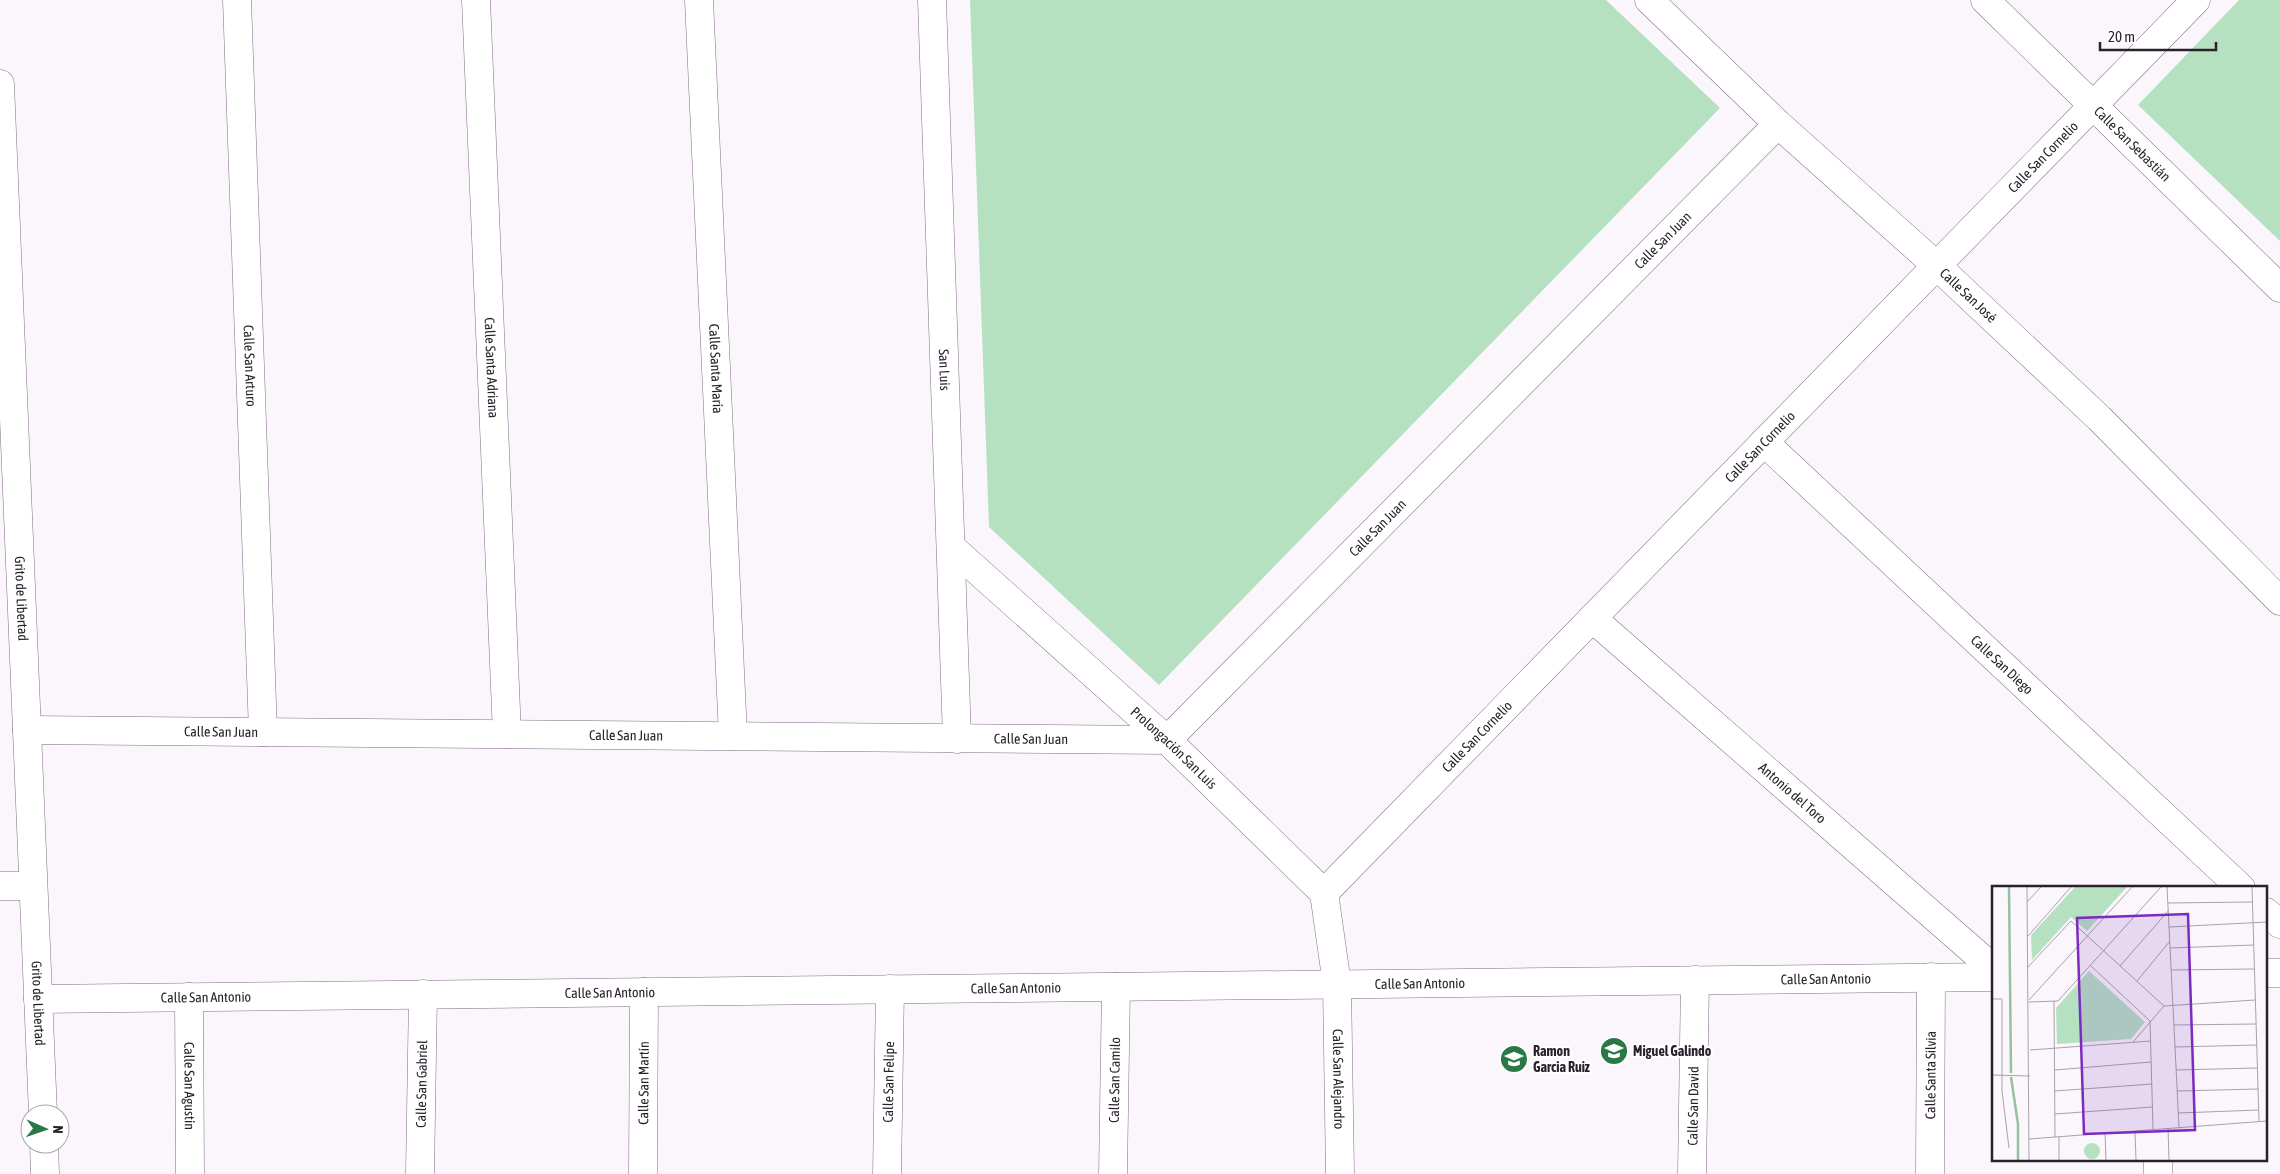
<svg xmlns="http://www.w3.org/2000/svg" width="2280" height="1174" font-family="'Asap Condensed',sans-serif">
<rect width="100%" height="100%" fill="#fbf6fc"/>
<path fill="#b6e1c1" d="M970,0H1606L1720,108L1159,685L989,527Z
M2239,0H2280V241L2138,105Z"/>
<g fill="none" stroke-linecap="round" stroke-linejoin="round">
<defs>
<g id="minor">
<path id="s1" d="M237,0L263,732"/>
<path id="s2" d="M476,0L507,734"/>
<path id="s3" d="M699,0L733,736"/>
<path id="s4" d="M932,0L957,739"/>
<path id="s5" d="M1649,0L1778,124L1937,266L2099,418L2280,601"/>
<path id="s6" d="M1985,0L2280,288"/>
<path id="s7" d="M0,84L43,1114"/>
<path id="s8" d="M1764,442L2241,888"/>
<path id="s9" d="M951,547L1167,740L1324,893L1337,984L1340,1174"/>
<path id="s10" d="M1592,618L1994,969"/>
<path id="s11" d="M27,730L1167,740L1778,124"/>
<path d="M0,886H33"/>
<path id="s12" d="M1324,893L2196,0"/>
<path d="M2266,912L2280,924"/>
<path d="M2266,973H2280"/>
<path id="s13" d="M189,997L190,1174"/>
<path id="s14" d="M38,999L1994,977"/>
<path d="M44,1144L45,1174"/>
<path d="M2158,1160V1174"/>
<path id="s15" d="M420,1174L423,994"/>
<path id="s16" d="M643,1174L644,992"/>
<path id="s17" d="M887,1174L890,989"/>
<path id="s18" d="M1113,1174L1116,987"/>
<path id="s19" d="M1692,1174L1695,980"/>
<path id="s20" d="M1930,1174L1931,977"/>
</g>
</defs>
<use href="#minor" stroke="#816c85" stroke-width="29"/>
<use href="#minor" stroke="#fff" stroke-width="28"/>
</g>
<defs>
<symbol id="school-disc" viewBox="-11 -11 22 22"><circle r="9.5" fill="#2b7847" stroke="#fff"/><path d="M0-5L7-2L0 1L-7-2ZM-4 1L0 2.5L4 1V4Q0 6-4 4Z" fill="#fff"/></symbol>
</defs>
<g fill-rule="evenodd">
<use href="#school-disc" x="1598" y="1035" width="32" height="32"/>
<use href="#school-disc" x="1498" y="1043" width="32" height="32"/>
</g>
<g text-anchor="middle" dominant-baseline="central" stroke-width="4" stroke-linejoin="round" paint-order="stroke">
<g font-size="14" fill="#2a212c" stroke="#fff">
<text stroke="none"><textPath href="#s6" startOffset="206">Calle San Sebastián</textPath></text>
<text stroke="none"><textPath href="#s12" startOffset="1029">Calle San Cornelio</textPath></text>
<text stroke="none"><textPath href="#s11" startOffset="1844">Calle San Juan</textPath></text>
<text stroke="none"><textPath href="#s5" startOffset="435">Calle San José</textPath></text>
<text stroke="none"><textPath href="#s1" startOffset="366">Calle San Arturo</textPath></text>
<text stroke="none"><textPath href="#s2" startOffset="368">Calle Santa Adriana</textPath></text>
<text stroke="none"><textPath href="#s3" startOffset="369">Calle Santa María</textPath></text>
<text stroke="none"><textPath href="#s4" startOffset="370">San Luis</textPath></text>
<text stroke="none"><textPath href="#s12" startOffset="624">Calle San Cornelio</textPath></text>
<text stroke="none"><textPath href="#s11" startOffset="1439">Calle San Juan</textPath></text>
<text stroke="none"><textPath href="#s7" startOffset="515">Grito de Libertad</textPath></text>
<text stroke="none"><textPath href="#s8" startOffset="326">Calle San Diego</textPath></text>
<text stroke="none"><textPath href="#s11" startOffset="194">Calle San Juan</textPath></text>
<text stroke="none"><textPath href="#s11" startOffset="599">Calle San Juan</textPath></text>
<text stroke="none"><textPath href="#s12" startOffset="219">Calle San Cornelio</textPath></text>
<text stroke="none"><textPath href="#s11" startOffset="1004">Calle San Juan</textPath></text>
<text stroke="none"><textPath href="#s9" startOffset="300">Prolongación San Luis</textPath></text>
<text stroke="none"><textPath href="#s10" startOffset="266">Antonio del Toro</textPath></text>
<text stroke="none"><textPath href="#s14" startOffset="1788">Calle San Antonio</textPath></text>
<text stroke="none"><textPath href="#s14" startOffset="1382">Calle San Antonio</textPath></text>
<text stroke="none"><textPath href="#s14" startOffset="978">Calle San Antonio</textPath></text>
<text stroke="none"><textPath href="#s14" startOffset="572">Calle San Antonio</textPath></text>
<text stroke="none"><textPath href="#s14" startOffset="168">Calle San Antonio</textPath></text>
<text stroke="none"><textPath href="#s7" startOffset="920">Grito de Libertad</textPath></text>
<text stroke="none"><textPath href="#s20" startOffset="99">Calle Santa Silvia</textPath></text>
<text stroke="none"><textPath href="#s9" startOffset="696">Calle San Alejandro</textPath></text>
<text stroke="none"><textPath href="#s18" startOffset="94">Calle San Camilo</textPath></text>
<text stroke="none"><textPath href="#s17" startOffset="92">Calle San Felipe</textPath></text>
<text stroke="none"><textPath href="#s16" startOffset="91">Calle San Martín</textPath></text>
<text stroke="none"><textPath href="#s15" startOffset="90">Calle San Gabriel</textPath></text>
<text stroke="none"><textPath href="#s13" startOffset="89">Calle San Agustín</textPath></text>
<text stroke="none"><textPath href="#s19" startOffset="68">Calle San David</textPath></text>
</g>
<g font-size="14" font-weight="bold" fill="#2a212c" stroke="#fff" text-anchor="start">
<text x="1533" y="1051">Ramon<tspan x="1533" dy="16">Garcia Ruiz</tspan></text>
<text x="1633" y="1051">Miguel Galindo</text>
</g>
</g>
<g transform="translate(1992 886)">
<rect width="275" height="275" fill="#fbf6fc"/>
<path d="M83,1H135L95,45L79,31L40,74L39,49ZM97,85L153,136L139,153L65,158L64,122ZM92 265a8 8 0 1 1 16 0a8 8 0 1 1-16 0Z" fill="#b6e1c1"/>
<path fill="none" stroke="#95c1a0" stroke-width="2.5" d="M17,1L19,187M19,191L26,238V274"/>
<path fill="none" stroke="#a7a1a9" stroke-width="1" d="M35,1L37,274M175,1L187,241M260,1L267,235M35,16L49,1M176,17L260,16M177,41L275,36M36,50L79,1M178,62L262,59M98,79L158,135L161,243M128,80L177,24M36,81L79,35L172,120M179,84L262,83M145,95L178,55M0,113H10V205L17,262M37,114L140,1M62,115L63,251M37,116L66,115L169,1M182,139L264,138M141,156L172,120L263,114M183,161L265,159M38,164L159,155M63,184L159,176M184,184L265,182M0,189L38,190M63,205L160,198M185,205L266,203M186,227L267,224M63,228L161,221M176,242L177,274M143,245L144,274M113,247L114,274M67,251V274M37,253L275,235"/>
<path fill="#7b2cbf" fill-opacity="0.15" stroke="#7b2cbf" stroke-width="2.5" d="M196,28L203,244L92,248L85,32Z"/>
<rect width="275" height="275" fill="none" stroke="#2a212c" stroke-width="2.5"/>
</g>
<g transform="translate(45 1129) rotate(92)"><circle r="24" fill="#ffffff" stroke="#aaa6ab"/>
<path d="M0-4L9 19L0 12L-9 19Z" fill="#2b7847"/>
<text y="-8" font-size="14" font-weight="bold" text-anchor="middle" fill="#2a212c">N</text>
</g>
<path d="M2100 42v8h116v-8" fill="none" stroke="#2a212c" stroke-width="2.5"/>
<text x="2108" y="42" font-size="15" fill="#2a212c" stroke="#ffffff" stroke-width="4" paint-order="stroke">20 m</text>
</svg>
